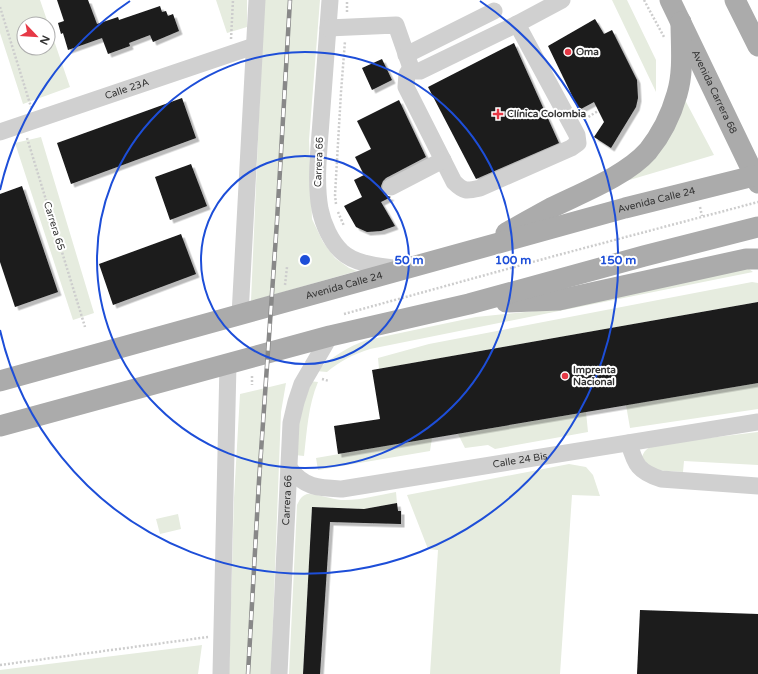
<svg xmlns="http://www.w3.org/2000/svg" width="758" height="674" font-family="'Varela Round',sans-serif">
<defs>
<filter id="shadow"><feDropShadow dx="3.5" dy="3.5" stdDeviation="0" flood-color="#0004"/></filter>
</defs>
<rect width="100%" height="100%" fill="#fff"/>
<path fill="#e6ecdf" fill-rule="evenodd" d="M0,0H40L70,87L23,104L0,33ZM24,24H48V48H24Z
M216,0H247V27L227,33Z
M264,0H320L309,140L312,219L323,242L335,258L349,268L357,271L251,301Z
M612,0H627L656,60V92Z
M685,100L714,155L626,181Z
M41,137L94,313L73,320L15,143Z
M745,266L753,272L370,349C354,354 340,361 327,372L316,371C332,357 347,347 367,340L476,317L555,309Z
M752,282L758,283V302L379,369L378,358L429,344Z
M309,381L318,382C308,406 307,431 304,456L295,455L298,418Z
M286,383L281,412L271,674H229L234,498L240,394Z
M758,383V409L630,428L626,405Z
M586,412L588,432L495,449L488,445L465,448L458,434Z
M758,432V465L684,461L683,472L652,470L642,457C645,448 650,447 659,444Z
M432,438L430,451L318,470L316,458Z
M569,464L586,467L593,475L600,496L572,495L560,674H430L438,550L428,549L407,495Z
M396,492L397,503L364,509L312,507L303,674H289L297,505C299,501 301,496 307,494C314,493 332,499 341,500C359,501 378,495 396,492Z
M178,514L181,529L160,534L156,519Z
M202,645L198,674H0V670Z"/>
<path fill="#1a1a1a" filter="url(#shadow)" d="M57,0H88L97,24L118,17L119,20L160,6L162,12L166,11L168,16L173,14L179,31L153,42L150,35L129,43L130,46L108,54L102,38L68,50L63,33L61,34L58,23L64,21Z
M595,19L604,34L612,30L637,80L638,98L636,107L611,148L594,137L604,122L594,102L579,110L548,46Z
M514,43L559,143L476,179L428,87Z
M382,59L392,80L372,90L362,68Z
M182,98L196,138L71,184L57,143Z
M399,100L426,157L386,178L383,181L381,186L382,191L385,195L391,197L381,202L395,226L381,231L367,232L356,227L344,206L362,197L354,180L364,175L355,157L371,149L357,121Z
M191,164L207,206L170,220L155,177Z
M22,186L58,292L15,307L0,262V194Z
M181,234L196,274L113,305L99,264Z
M758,302V383L338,454L334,426L380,419L372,370Z
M397,503L398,511H401V524L330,522L320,674H303L312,507L364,509Z
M640,610L758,614V674H637Z"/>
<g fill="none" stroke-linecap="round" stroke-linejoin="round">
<path stroke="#cdcdcd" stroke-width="2.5" stroke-dasharray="2 2" stroke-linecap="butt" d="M644,0L664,37
M0,7L31,107
M347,12V0
M231,39L233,0
M585,119L598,111
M27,138L85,327
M336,204L335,195L341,92L345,41
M700,207L702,216
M338,212L344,226
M285,285L287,267
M344,314L558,255L758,202
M252,376V385
M322,379L329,381
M0,665L208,637"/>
<g stroke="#d0d0d0" stroke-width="17">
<path d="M330,0C327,40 324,81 321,121C319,150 315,180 320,209C323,224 331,242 342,252C356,265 382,266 400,269"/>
<path d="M328,28L396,25L411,68L416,71H420L517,24L562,0"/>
<path d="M406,55L494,11"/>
<path d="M411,68L407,74L406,87L454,182C464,192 467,191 480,188L571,148L578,143L577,135L517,24"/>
<path id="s1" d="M0,132L254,46"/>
<path d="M391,187L443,160"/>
<path d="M240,315L257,0"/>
<path d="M629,443C635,465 639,472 661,479L758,486"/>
<path id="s2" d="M289,468C305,488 318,488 342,489L758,422"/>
<path d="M221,674L228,364"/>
<path id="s3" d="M279,674L291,423L296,402L302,384L330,336"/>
</g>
<g stroke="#ababab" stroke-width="21">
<path id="s4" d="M670,0L758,183"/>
<path d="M735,0L758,46"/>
<path d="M506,233C521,225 536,216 551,208C581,193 626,176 648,151C661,135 671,115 677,94C684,71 681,45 681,22"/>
<path d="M506,302L559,300L746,259H758"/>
<path id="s5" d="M0,381L625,208L758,175"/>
<path d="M0,426L330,336L469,304L644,256L758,227"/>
</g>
<defs>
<path id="rail" d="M248,674L259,481L277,221L290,0"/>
</defs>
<use href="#rail" stroke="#888" stroke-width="4.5"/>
<use href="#rail" stroke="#fff" stroke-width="3" stroke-dasharray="9" stroke-linecap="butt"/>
</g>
<g fill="none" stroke="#1d4ed8" stroke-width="2">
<circle cx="305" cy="260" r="104"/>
<circle cx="305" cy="260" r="208"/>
<path d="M0 190A313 313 0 0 1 130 1M480 1A313 313 0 1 1 0 330"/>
</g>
<g fill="#e63946" stroke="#fff" stroke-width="1.5">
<circle cx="568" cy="52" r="4"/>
<path d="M496 108h4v4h4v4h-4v4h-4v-4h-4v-4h4z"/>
<circle cx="565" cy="376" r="4"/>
</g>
<g text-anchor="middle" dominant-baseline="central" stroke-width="4" stroke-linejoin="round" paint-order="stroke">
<g font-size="10" font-weight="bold" fill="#333" stroke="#fff" text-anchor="start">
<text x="576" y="52">Oma</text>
<text x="507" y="114">Clínica Colombia</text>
<text x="573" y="370">Imprenta<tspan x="573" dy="12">Nacional</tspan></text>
</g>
<g font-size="10" fill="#333" stroke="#fff">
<text stroke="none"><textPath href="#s1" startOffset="134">Calle 23A</textPath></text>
<text stroke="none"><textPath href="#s4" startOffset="102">Avenida Carrera 68</textPath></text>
<text transform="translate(319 162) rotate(-88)">Carrera 66</text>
<text stroke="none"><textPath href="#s5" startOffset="681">Avenida Calle 24</textPath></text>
<text transform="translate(54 226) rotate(73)">Carrera 65</text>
<text stroke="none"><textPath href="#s5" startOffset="357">Avenida Calle 24</textPath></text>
<text stroke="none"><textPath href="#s2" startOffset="240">Calle 24 Bis</textPath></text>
<text stroke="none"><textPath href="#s3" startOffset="174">Carrera 66</textPath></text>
</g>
</g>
<circle cx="305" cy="260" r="6" fill="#1d4ed8" stroke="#fff" stroke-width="2"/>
<g font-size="12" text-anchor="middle" font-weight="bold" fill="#1d4ed8" stroke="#fff" stroke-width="4" stroke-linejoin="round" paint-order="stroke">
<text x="409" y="264">50 m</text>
<text x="513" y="264">100 m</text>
<text x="618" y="264">150 m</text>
</g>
<g transform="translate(36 36) rotate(115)"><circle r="19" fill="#ffffff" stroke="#adadad"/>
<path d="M0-3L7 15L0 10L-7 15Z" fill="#e63946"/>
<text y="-6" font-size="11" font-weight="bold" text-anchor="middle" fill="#333333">N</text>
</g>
</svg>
